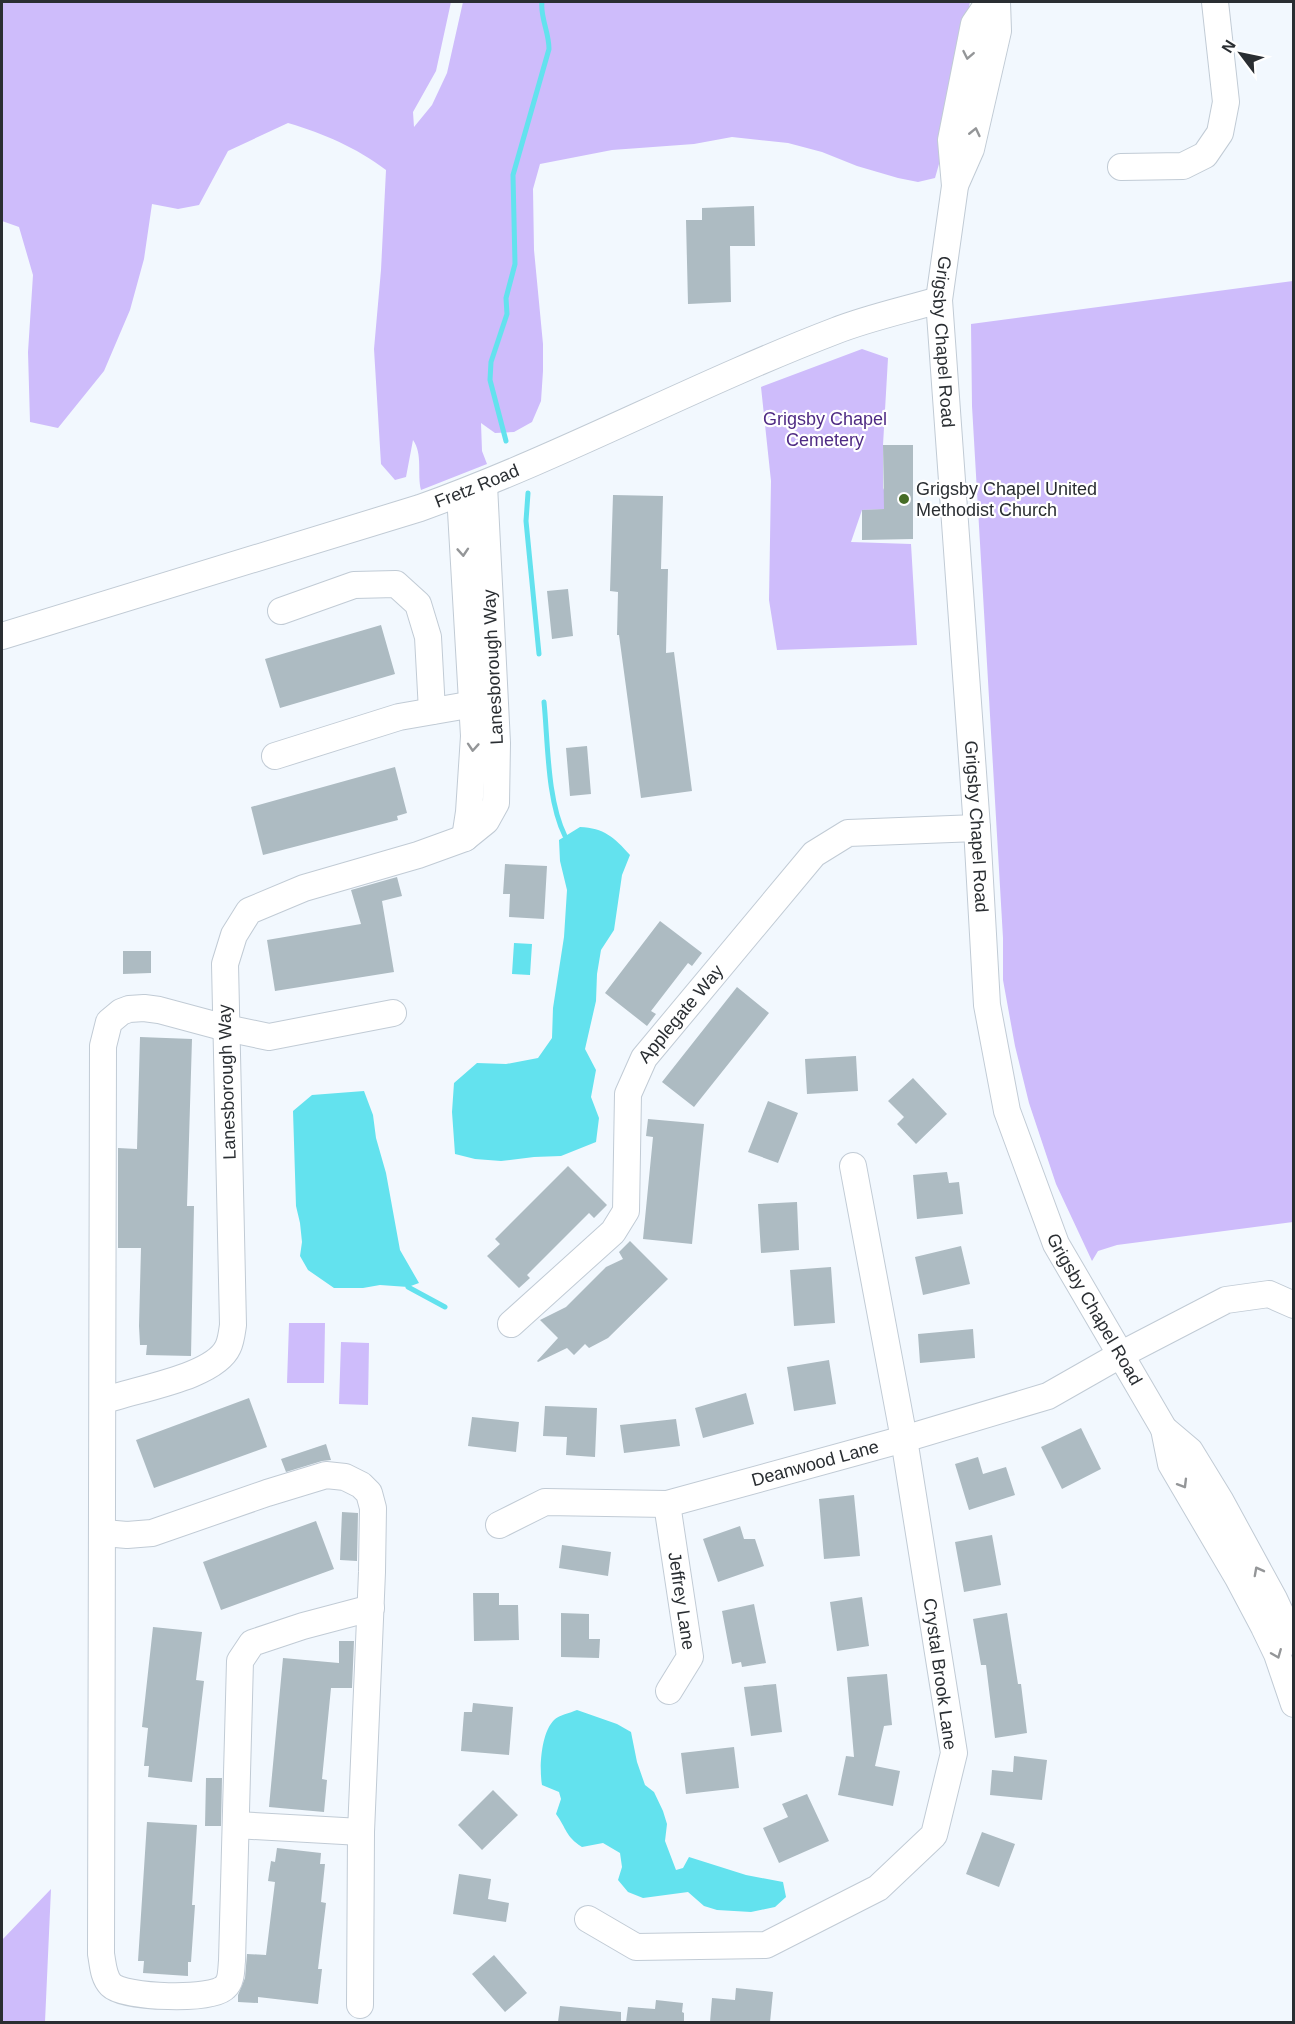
<svg xmlns="http://www.w3.org/2000/svg" width="1295" height="2024" font-family="Arial,sans-serif">
<rect width="100%" height="100%" fill="#f2f8fe"/>
<path fill="#cebcfb" d="M2,2H451L436,71L413,112L414,127L432,105L447,73L463,2H970L942,136L939,164L935,178L918,182L898,178L857,166L822,152L788,143L732,137L694,144L612,150L540,164L533,189L534,250L543,344V371L541,401L532,422L514,432L495,433L481,423L482,451L487,464L421,490C417,474 423,454 413,440L406,477L395,480L381,464L374,349L381,270L386,170C355,147 325,134 288,123L228,151L199,205L178,209L152,204L144,259L130,310L104,371L58,428L30,422L28,352L33,275L19,227L2,221Z
M1293,281V1222L1117,1245L1098,1251L1092,1261L1056,1184L1029,1103L1015,1046L1003,980V938L972,406L971,324Z
M862,349L888,358L883,445V488L894,509L862,510L851,542L911,544L917,645L777,650L769,600L771,481L761,387Z
M289,1323H325L324,1383H287Z
M341,1342L369,1343L368,1405L339,1404Z
M51,1889L45,2022H2V1940Z"/>
<path fill="#63e2ee" d="M580,827C604,828 614,837 630,855L622,875L614,930L601,950L597,974L596,1001L585,1049L596,1070L591,1097L599,1118L596,1142L561,1156L534,1157L501,1161L475,1159L455,1154L452,1112L454,1083L477,1063L506,1064L538,1058L552,1038L553,1008L564,937L567,890L560,861L559,840Z
M514,943L532,944L530,975L512,974Z
M364,1091L373,1115L376,1138L386,1173L400,1250L419,1283L408,1287L380,1285L363,1288H334L308,1270L300,1256L302,1242L300,1223L296,1206L293,1111L312,1095Z
M577,1710L617,1724L631,1732L637,1762L645,1785L654,1792L663,1811L667,1824L665,1841L676,1870L683,1868L689,1857L746,1875L783,1882L786,1897L775,1907L751,1912L717,1910L704,1906L688,1892L643,1898L628,1892L618,1880L622,1867L620,1853L603,1843L582,1847C565,1836 567,1829 556,1814L561,1799L559,1792L542,1785C539,1768 541,1733 554,1720C559,1715 570,1713 577,1710Z"/>
<g fill="none" stroke-linecap="round" stroke-linejoin="round">
<path stroke="#63e2ee" stroke-width="5" d="M506,441L490,380L491,362L507,314L506,298L515,264L513,175L549,49C549,32 540,17 542,2
M528,493L526,521L539,654
M544,702C548,742 547,800 565,836
M408,1287L445,1307"/>
</g>
<path fill="#adbbc2" d="M754,206L755,246H730L731,302L688,304L686,220H702V208Z
M883,445H913V539L862,540V510L884,509Z
M613,495L663,496L661,569H668L666,653L674,652L692,791L641,798L619,635H617L618,592L610,591Z
M568,589L573,636L552,639L547,591Z
M381,625L395,674L280,708L265,659Z
M587,746L591,794L570,796L566,748Z
M395,767L407,813L397,816L398,820L263,855L251,807Z
M505,864L547,866L544,919L509,917L510,894H503Z
M397,877L402,896L382,901L394,972L275,991L267,940L361,924L351,890Z
M660,921L702,953L692,966L688,963L651,1011L656,1014L647,1026L605,993Z
M123,951H151V973L123,974Z
M737,987L769,1013L694,1107L662,1082Z
M140,1037L192,1039L187,1206H194L191,1356L146,1355L147,1345H140L139,1326L141,1248H118V1148L137,1149Z
M856,1056L858,1091L807,1094L805,1059Z
M913,1078L947,1114L916,1144L897,1124L904,1117L888,1101Z
M768,1101L798,1113L778,1163L748,1152Z
M648,1119L704,1124L692,1244L643,1239L653,1137L646,1136Z
M568,1166L607,1205L594,1218L589,1213L527,1275L530,1278L519,1288L487,1256L500,1244L495,1239Z
M947,1172L949,1183L959,1182L963,1214L917,1219L913,1175Z
M797,1202L799,1250L761,1253L758,1204Z
M630,1241L668,1279L608,1338L589,1348L585,1344L574,1355L567,1348L538,1362L537,1361L558,1338L540,1320L566,1307L606,1267L623,1259L619,1252Z
M961,1246L970,1284L923,1295L915,1257Z
M831,1267L835,1323L794,1326L790,1270Z
M973,1329L975,1358L920,1363L918,1334Z
M829,1360L836,1404L794,1411L787,1367Z
M746,1393L754,1424L703,1438L695,1408Z
M249,1398L267,1447L154,1488L136,1440Z
M545,1406L597,1408L595,1457L566,1455L567,1437L543,1436Z
M472,1417L519,1422L516,1452L468,1446Z
M676,1419L680,1446L624,1453L620,1425Z
M1081,1428L1101,1469L1062,1489L1041,1447Z
M326,1444L331,1460L322,1461L286,1472L281,1459Z
M978,1457L983,1474L1006,1467L1015,1495L969,1510L955,1464Z
M854,1495L860,1556L824,1559L819,1499Z
M342,1512L358,1513L357,1561L340,1560Z
M316,1521L334,1569L221,1610L203,1562Z
M740,1526L744,1539H755L764,1566L718,1582L703,1539Z
M992,1535L1001,1585L964,1592L955,1542Z
M562,1545L611,1552L608,1576L559,1568Z
M473,1593H499V1605H518L519,1640L474,1641Z
M862,1597L869,1646L837,1651L830,1602Z
M754,1604L766,1663L742,1667L741,1662L732,1664L722,1611Z
M561,1613L589,1614V1639H600L599,1658L561,1657Z
M1007,1613L1018,1684H1021L1027,1733L995,1738L986,1665H981L973,1619Z
M153,1627L202,1632L196,1680L204,1681L192,1782L148,1777L149,1766H144L148,1728L142,1727Z
M339,1641H354L352,1688H331L322,1779L327,1780L324,1812L269,1807L283,1658L339,1663Z
M887,1674L892,1725L884,1726L875,1766L900,1771L893,1806L838,1795L846,1756L854,1757L847,1677Z
M776,1684L782,1732L751,1736L744,1687Z
M473,1703L513,1707L509,1755L461,1751L464,1712H472Z
M734,1747L739,1788L686,1794L681,1753Z
M1014,1756L1047,1760L1042,1800L990,1795L992,1770L1013,1772Z
M206,1778H222L221,1826H205Z
M493,1790L518,1815L482,1850L458,1825Z
M807,1794L829,1841L779,1863L763,1828L788,1817L782,1804Z
M147,1822L197,1825L192,1905H195L191,1962H188V1976L143,1973L144,1961H138Z
M982,1832L1015,1844L999,1887L966,1874Z
M277,1848L321,1853L320,1864H325L321,1902L326,1903L318,1969H322L318,2004L258,1997V2003L238,2002V1995L245,1978L247,1954L266,1955L275,1882L268,1881L271,1861L275,1862Z
M459,1874L491,1879L488,1899L509,1903L506,1922L453,1914Z
M494,1955L527,1993L505,2012L472,1974Z
M736,1988L773,1992L770,2022H710L712,1998L735,2000Z
M656,2000L683,2003L682,2012L684,2013V2022H626L628,2007L655,2009Z
M560,2006L621,2012V2022H558Z"/>
<g fill="none" stroke-linecap="round" stroke-linejoin="round">
<defs>
<g id="minor">
<path id="s1" d="M989,2L974,24L951,140L955,186L939,300L977,828L987,1005L1007,1111L1056,1244L1164,1429L1190,1451L1220,1500L1274,1599L1294,1642"/>
<path d="M1121,167L1183,166L1205,155L1220,133L1226,102L1215,2"/>
<path d="M956,183L971,149L998,31L997,2"/>
<path d="M460,494L474,736L469,812L465,838"/>
<path d="M281,611L354,585L396,584L418,604L428,637L432,711"/>
<path id="s2" d="M2,636L420,508C562,457 694,385 835,331C868,318 905,310 939,300"/>
<path d="M275,756L399,717L474,704L488,698"/>
<path id="s3" d="M511,1324L613,1232L626,1211L628,1094L644,1058L814,854L848,833L977,828"/>
<path d="M103,1401C134,1389 214,1378 228,1347C231,1341 232,1332 233,1325L225,964L234,935L249,911L304,888L418,855L465,838L486,821L496,803L497,743L484,485"/>
<path d="M1164,1429L1171,1464L1238,1578L1264,1627L1277,1654L1294,1704"/>
<path id="s4" d="M667,1504L690,1657L669,1691"/>
<path id="s5" d="M499,1525L545,1502L667,1504L904,1439L1048,1396L1120,1355L1226,1300L1269,1294L1294,1305"/>
<path d="M104,1533L127,1535L152,1533L267,1493L326,1475L345,1477L361,1485L369,1493L373,1508L372,1572L361,1832L360,2005"/>
<path d="M371,1608L303,1626L252,1643L240,1661L232,1961C231,1969 232,1981 225,1987C213,2001 124,1998 111,1985C103,1977 103,1964 101,1954L103,1046L109,1022L121,1012L129,1009L144,1008L159,1010L226,1028L269,1037L393,1013"/>
<path d="M236,1825L361,1832"/>
<path d="M588,1919L636,1947L766,1945L878,1888L934,1835L954,1753L904,1439L853,1166"/>
</g>
</defs>
<use href="#minor" stroke="#c1cbd5" stroke-width="28"/>
<use href="#minor" stroke="#fff" stroke-width="26"/>
</g>
<defs><path id="oneway-chevron" d="M-2-3.5L2.5 0L-2 3.5" fill="none" stroke-width="1.6" stroke-linecap="round" stroke-linejoin="round" transform="scale(1.5)"/></defs>
<g stroke="#949698">
<use href="#oneway-chevron" transform="translate(968 55) rotate(101)"/>
<use href="#oneway-chevron" transform="translate(975 132) rotate(-77)"/>
<use href="#oneway-chevron" transform="translate(463 552) rotate(86)"/>
<use href="#oneway-chevron" transform="translate(473 747) rotate(94)"/>
<use href="#oneway-chevron" transform="translate(1183 1484) rotate(59)"/>
<use href="#oneway-chevron" transform="translate(1258 1571) rotate(-118)"/>
<use href="#oneway-chevron" transform="translate(1277 1654) rotate(68)"/>
</g>
<circle fill="#466c26" stroke="#fff" stroke-width="2" cx="904" cy="499" r="6"/>
<g text-anchor="middle" dominant-baseline="central" stroke-width="4.5" stroke-linejoin="round" paint-order="stroke">
<g font-size="18" fill="#2a2e32" stroke="#fff">
<text stroke="none"><textPath href="#s1" startOffset="348">Grigsby Chapel Road</textPath></text>
<text stroke="none"><textPath href="#s2" startOffset="498">Fretz Road</textPath></text>
<text transform="translate(493 667) rotate(-93)">Lanesborough Way</text>
<text stroke="none"><textPath href="#s1" startOffset="834">Grigsby Chapel Road</textPath></text>
<text stroke="none"><textPath href="#s3" startOffset="376">Applegate Way</textPath></text>
<text transform="translate(227 1082) rotate(-92)">Lanesborough Way</text>
<text stroke="none"><textPath href="#s1" startOffset="1338">Grigsby Chapel Road</textPath></text>
<text stroke="none"><textPath href="#s5" startOffset="327">Deanwood Lane</textPath></text>
<text stroke="none"><textPath href="#s4" startOffset="98">Jeffrey Lane</textPath></text>
<text transform="translate(940 1674) rotate(82)">Crystal Brook Lane</text>
</g>
<g font-size="18" fill="#4f2b84" stroke="#fff">
<text x="825" y="419">Grigsby Chapel<tspan x="825" dy="21">Cemetery</tspan></text>
</g>
<g font-size="18" fill="#2a2e32" stroke="#fff" text-anchor="start">
<text x="916" y="489">Grigsby Chapel United<tspan x="916" dy="21">Methodist Church</tspan></text>
</g>
</g>
<rect width="1295" height="2024" fill="none" stroke="#2a2e32" stroke-width="6"/>
<g transform="translate(1241 54) rotate(302)" stroke="#ffffff" stroke-width="4.5" paint-order="stroke">
<path d="M0-4.5L10 22L0 15L-10 22Z" fill="#2a2e32"/>
<text y="-9" font-size="16" font-weight="bold" text-anchor="middle" fill="#2a2e32">N</text>
</g>
</svg>
